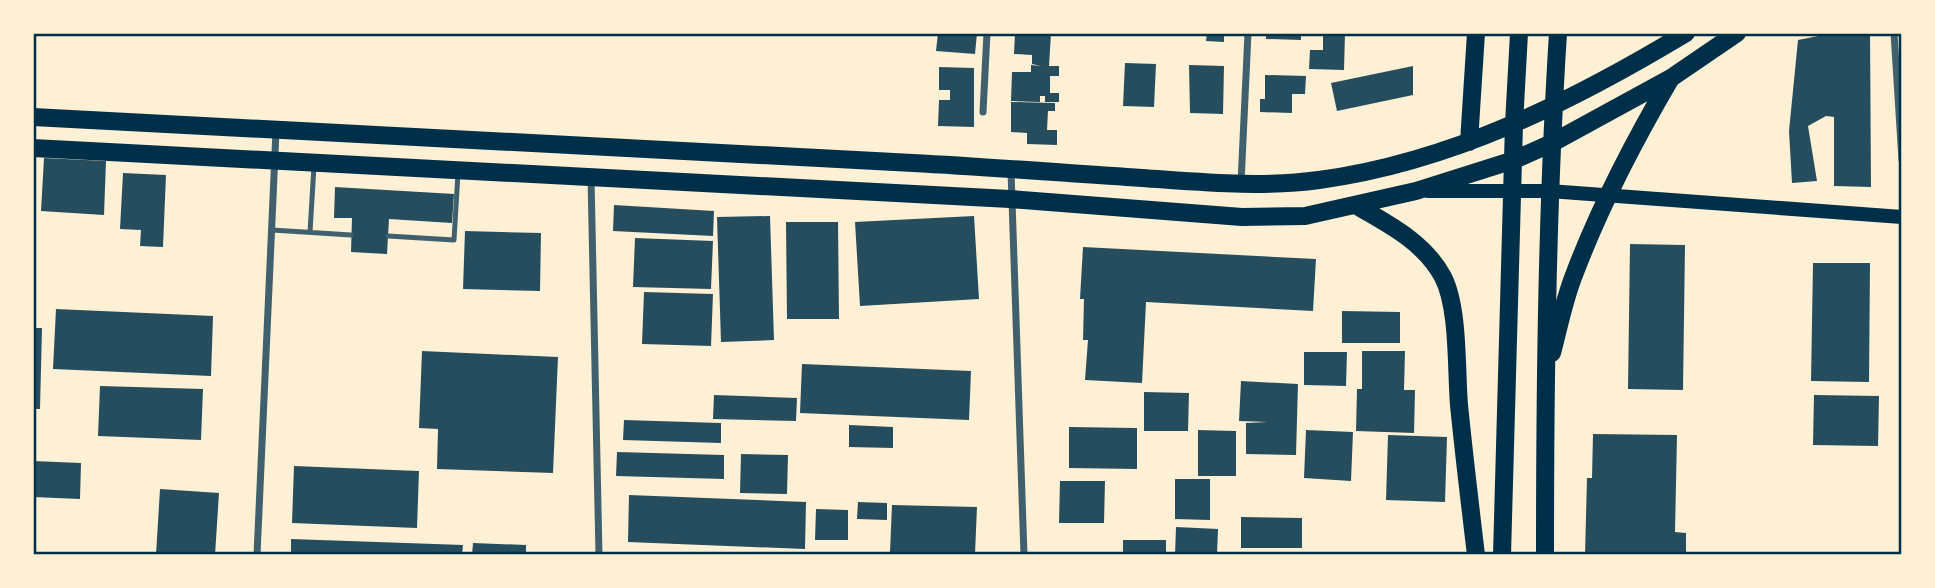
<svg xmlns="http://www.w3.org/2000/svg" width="1935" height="588" font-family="Jost,sans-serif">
<rect width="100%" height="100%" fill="#fdf0d5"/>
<path fill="#264d5e" d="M938,33H977L975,54L936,51Z
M1015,33H1051L1049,66H1059V76H1050V93H1059V102H1045V96H1040V102L1011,101L1012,72H1031V65L1041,66L1032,64V55L1014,54Z
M1207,33H1224V42L1206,41Z
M1266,33H1301V40L1266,39Z
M1323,33H1345L1344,70L1309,69L1310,50H1323Z
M1833,33H1870L1871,187L1834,186V117L1826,116L1808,126L1817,181L1792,183L1789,131L1798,40Z
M1125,63L1156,64L1154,107L1123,106Z
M1189,65L1224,66L1223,114L1190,113Z
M1413,66V95L1337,111L1331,83Z
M939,67L974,68V127L938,126L939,100H950V90H939Z
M1265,75L1306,76L1305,94H1292V113L1260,112V99H1265Z
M1011,102L1055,103V111H1048L1047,130H1057V145L1027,144V133L1011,132Z
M44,158L106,161L104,215L41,211Z
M123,173L166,175L163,247L140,246L141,230L120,229Z
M335,187L454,194L452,223L389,219L387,254L351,252L352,218H334Z
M614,205L714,211L713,236L613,231Z
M770,216L774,340L721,342L717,217Z
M974,216L979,299L860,306L855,222Z
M786,222H838L839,319H787Z
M465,231L541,233L540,291L463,289Z
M635,238L713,241L711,289L633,287Z
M1630,244L1685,245L1683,390L1628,389Z
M1083,247L1316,259L1313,311L1146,302L1142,383L1085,380L1088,340H1083L1084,299H1080Z
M1813,263H1870L1869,382L1811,381Z
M644,292L713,294L711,346L642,344Z
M56,309L213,316L211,376L53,369Z
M1342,311L1400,312V343H1342Z
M33,328H42L40,409H33Z
M422,351L558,357L553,473L437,469L438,429L419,428Z
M1362,351H1405L1404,390H1415L1414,433L1356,431L1357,389H1362Z
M1304,352H1347L1346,386L1304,385Z
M802,364L971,371L969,420L800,413Z
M1241,381L1298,384L1296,455L1246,454V423L1268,422L1239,421Z
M100,386L203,389L201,440L98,436Z
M1144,392L1189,393L1188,431H1144Z
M714,395L797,398L796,421L713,419Z
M1814,395L1879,396L1878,446L1813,445Z
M624,420L721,423V443L623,440Z
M849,425L893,427V448L849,447Z
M1069,427L1137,428V469L1069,468Z
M1198,430L1236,431V476H1198Z
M1306,430L1353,432L1351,481L1304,478Z
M1593,434L1677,435L1675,532L1686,533V555H1585L1587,478H1592Z
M1388,435L1447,437L1445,502L1386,500Z
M617,452L724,455V479L616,476Z
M741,454L788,455L787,494L740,493Z
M33,461L81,463L80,499L33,497Z
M294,466L419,471L417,528L292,523Z
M1175,479H1210V520L1175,519Z
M1060,481H1105L1104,523H1059Z
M160,489L219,493L215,555H156Z
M629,495L806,502L805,549L628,542Z
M858,502L887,503V520L857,519Z
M892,505L977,507L975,554L890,552Z
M816,509L848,510V540H815Z
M1241,517L1302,518V548H1241Z
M1176,527L1218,529L1217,555H1175Z
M291,539L463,545L462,555H291Z
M1123,540H1166V555H1123Z
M473,543L526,545V555H472Z"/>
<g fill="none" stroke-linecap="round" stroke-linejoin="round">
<path stroke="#3f606c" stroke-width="5" d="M272,230L351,235
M310,232L314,166
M388,236L454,240L458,173"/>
<path stroke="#3f606c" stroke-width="7" d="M1894,33L1902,160
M983,112L987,33
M1011,171L1024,555
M591,178L599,555
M1241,183L1248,33
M257,555L276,131"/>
<path stroke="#003049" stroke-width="14" d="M1428,191H1549L1902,217"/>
<path stroke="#003049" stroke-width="18" d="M33,117C327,133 620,148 913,163C990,167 1065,173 1142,178C1201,182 1260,188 1319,180C1452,162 1573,101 1686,33
M1469,142L1476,33
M33,148L1010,199L1242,217L1305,216L1416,191L1514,160L1552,143L1671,78L1737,33
M1357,206C1389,224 1425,243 1443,277C1459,308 1456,369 1459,405C1464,455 1470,505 1476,555
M1552,353C1559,327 1564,300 1574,275C1600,206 1634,141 1671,78
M1502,555L1514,124L1519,33
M1545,555C1545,381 1547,207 1558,33"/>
</g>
<rect width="1935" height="588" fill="none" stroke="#fdf0d5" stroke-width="70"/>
<rect x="35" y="35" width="1865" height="518" fill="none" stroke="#003049" stroke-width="2.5"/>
</svg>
